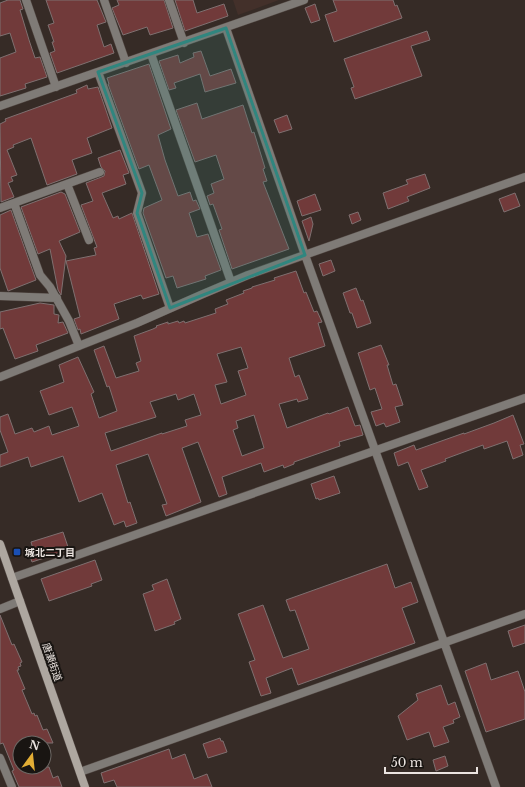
<svg xmlns="http://www.w3.org/2000/svg" width="525" height="787" font-family="'Libre Baskerville','Noto Sans JP',serif">
<rect width="100%" height="100%" fill="#362b26"/>
<path fill="#43302a" d="M233,0H279L238,15Z"/>
<path fill="#713a3a" stroke="#7f7070" fill-rule="evenodd" d="M8,0H20L23,9L20,10L29,40L35,58L40,57L47,77L25,84L26,88L0,96V58L16,52L10,33L0,36V3Z
M46,0H97L106,22L97,25L104,47L111,44L114,53L57,73L50,53L55,51L52,42H54L48,25L54,23Z
M117,0H164L173,28L150,35L147,27L123,35L112,8L119,5Z
M175,0H193L197,13L224,4L228,16L185,31Z
M333,0H393L395,6L397,5L402,18L334,42L325,15L337,11Z
M315,4L320,20L311,23L305,8Z
M427,31L430,40L411,46L422,76L355,99L351,88L354,87L344,59Z
M201,51L210,76L231,69L236,83L205,92L200,74L174,83L176,88L169,90L159,61L178,55L180,63L194,57L193,53Z
M149,64L171,129L158,135L165,160L178,196L190,192L193,201L196,200L200,209L189,213L197,237L208,234L221,270L205,276L206,279L177,288L173,276L166,278L143,213L144,208L162,200L149,165L139,169L108,84H109L107,78Z
M87,85L88,89L98,87L112,128L87,138L92,153L72,160L77,174L47,185L31,138L13,145L14,147L7,150L17,175L11,177L13,181L8,183L14,197L1,202L0,124L6,121L5,119L77,93L76,90Z
M197,103L202,119L243,105L252,133L254,132L265,168L263,169L267,181L263,182L289,249L232,269L219,230L222,229L213,204L210,205L207,196L214,193L211,184L224,179L216,155L195,162L176,110Z
M287,115L292,129L279,133L274,120Z
M120,150L129,173L123,175L126,184L102,193L113,218L118,216L119,219L132,213L159,294L143,299L141,295L114,304L119,319L81,334L80,329L78,330L74,319L80,317L66,261L96,255L94,248L97,247L81,205L93,201L86,183L104,176L105,171L101,167L98,158Z
M425,174L430,188L407,197L409,201L388,209L383,193L408,184L406,180Z
M61,192L65,194L80,232L59,241L66,256L61,295L58,290L50,249L38,254L21,207Z
M515,193L520,206L504,212L499,199Z
M315,194L321,210L302,216L297,201Z
M11,210L36,280L8,291L0,268V215Z
M358,212L361,220L352,224L349,215Z
M311,217L313,224L309,241L302,221Z
M331,260L335,271L323,276L319,264Z
M296,271L304,293L306,292L314,312L317,311L322,322L318,323L325,346L289,358L295,377L299,375L308,399L298,402L297,399L279,404L287,428L328,413L329,414L348,407L355,426L360,425L363,435L339,442L340,446L294,462V464L284,468L283,465L264,472L261,463L222,477L227,494L219,497L198,442L182,448L201,502L166,516L162,505L167,504L148,454L116,465L128,503L130,502L137,523L126,527L124,521L114,525L102,493L79,502L63,456L31,467L28,457L0,467V455L8,452L0,430V417L8,414L15,434L32,428L34,432L49,426L52,435L79,426L72,407L49,415L40,391L64,382L59,365L78,357L94,392L91,394L99,418L117,411L109,386L107,387L94,350L104,346L116,378L139,371L136,363L141,361L134,336L153,329L157,327L156,326L168,322V324L178,321L179,323L184,321L185,323L216,313L215,309L228,304L226,300L244,293L243,291L252,288V287L275,280L274,278ZM241,347L248,368L238,371L246,395L221,404L215,385L227,382L217,354ZM176,394L178,400L194,394L201,415L185,420L187,426L162,434V433L111,451L105,433L156,417L150,402ZM254,415L264,448L242,456L233,430L238,428L236,421Z
M356,288L361,301L363,300L371,323L357,328L352,313H350L343,293Z
M40,303L54,305V314L59,315L58,323L63,322L68,333L36,345L38,351L15,359L3,328L0,329V312Z
M381,345L389,365H387L393,385L396,384L403,405L395,407L400,422L386,427L384,423L376,426L371,412L382,409L375,388L370,390L358,353Z
M513,415L524,444L520,445L523,455L513,459L507,441L484,449L483,445L445,459L446,461L421,470L428,487L419,490L408,462L398,466L394,453L414,445L416,450L464,433V434L494,423Z
M334,476L340,493L319,500L318,498L316,499L311,484Z
M63,532L69,550L32,562L28,551L33,549L31,542Z
M95,560L102,580L91,584L92,586L49,601L41,579Z
M387,564L395,588L411,582L418,602L402,608L415,643L298,685L292,668L266,678L271,693L261,696L249,662L255,660L238,614L263,605L283,658L309,649L295,610L290,611L286,600Z
M167,579L181,619L174,622L175,624L155,631L143,594L154,590L152,585Z
M0,615L12,645L14,644L22,662L20,663L21,666L18,667L19,670H17L25,689L22,690L32,714L34,713L35,716L37,715L43,730L47,729L53,743H20V767H49L53,778L58,776L62,787H19L12,771L14,770L3,743L0,744Z
M525,625V643L513,647L508,631Z
M486,663L491,680L518,671L525,692V719L486,732L465,671Z
M441,685L448,705L455,702L460,717L453,720L454,723L443,727L449,742L434,747L429,732L407,740L398,716L418,700L416,694Z
M220,738L221,741H223L227,752L208,758L203,744Z
M169,749L172,759L185,754L194,779L207,774L212,787H117L114,780L104,783L101,773Z
M445,756L448,766L436,771L433,760Z"/>
<g fill="none" stroke-linecap="round" stroke-linejoin="round">
<defs>
<path id="street" d="M26,0L56,87
M104,0L126,63
M169,0L184,43
M226,28L305,255L496,787
M151,54L231,282
M98,72L142,193L137,213L170,308
M0,106L304,0
M67,184L89,240
M14,203L40,275L50,287L69,321L79,346
M0,208L100,172
M0,296L57,298
M0,377L137,323L203,294L248,275L525,177
M12,578L525,398
M0,609L20,601
M0,758L12,787
M80,772L525,614"/>
<path id="secondary" d="M0,544L85,787"/>
</defs>
<use href="#street" stroke="#534944" stroke-width="9"/>
<use href="#secondary" stroke="#534944" stroke-width="9"/>
<use href="#street" stroke="#7f7b77" stroke-width="8"/>
<use href="#secondary" stroke="#aea7a0" stroke-width="8"/>
</g>
<path fill="#30867f" fill-opacity="0.2" stroke="#30867f" stroke-width="3" stroke-linejoin="round" d="M226,28L305,255L170,308L137,213L142,193L98,72Z"/>
<rect fill="#1a4fb4" stroke="#191512" stroke-width="1.5" x="13" y="548" width="8" height="8" rx="2"/>
<g text-anchor="middle" dominant-baseline="central" stroke-width="4" stroke-linejoin="round" paint-order="stroke">
<g font-size="10" font-weight="bold" fill="#ebe4e0" stroke="#191512" text-anchor="start">
<text x="25" y="552">城北二丁目</text>
</g>
<g font-size="10" fill="#ebe4e0" stroke="#191512">
<text transform="translate(52 662) rotate(71)">唐瀬街道</text>
</g>
</g>
<g transform="translate(32 755) rotate(15)"><circle r="19" fill="#191512" stroke="#6d6864"/>
<path d="M0-3L7 15L0 10L-7 15Z" fill="#e3ae35"/>
<text y="-6" font-size="11" font-weight="bold" text-anchor="middle" fill="#ebe4e0">N</text>
</g>
<path d="M385 767v6h92v-6" fill="none" stroke="#ebe4e0" stroke-width="2"/>
<text x="391" y="767" font-size="12" fill="#ebe4e0" stroke="#191512" stroke-width="3" paint-order="stroke">50 m</text>
</svg>
